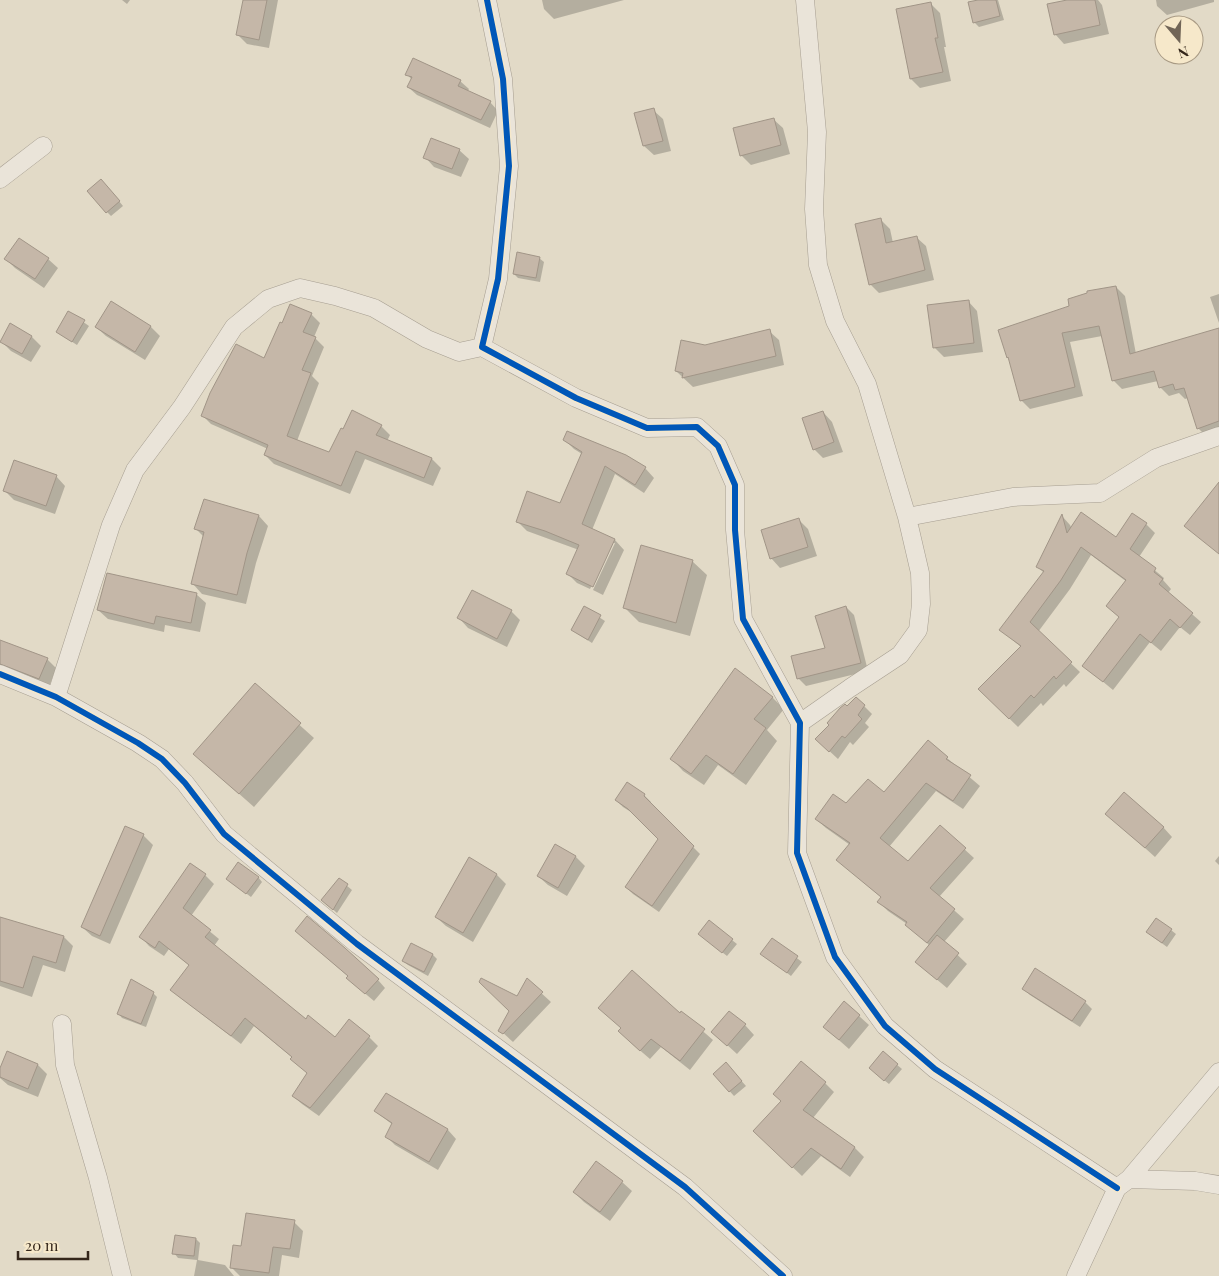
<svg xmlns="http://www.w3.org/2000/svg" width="1219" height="1276" font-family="'Playfair Display',serif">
<rect width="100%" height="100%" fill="#e2dac7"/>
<path fill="#0003" d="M122,0H130L127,4Z
M245,0H278L269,48L247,44L238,35Z
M542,0H624L554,19L544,9Z
M983,0H998L1004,20L979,27L974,22Z
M1073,0H1098L1102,5L1109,34L1064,44L1055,34Z
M1156,0H1214V2L1167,15L1157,6Z
M930,3L940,13L946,47H944L951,81L920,88L911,79Z
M407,74L460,81L469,89L467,92L490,102L498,111L490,128L417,95L408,87L412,80Z
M653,110L663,119L671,151L654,155L644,146L636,114Z
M773,119L783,128L790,154L751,165L741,155Z
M459,150L469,159L461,177L434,167L425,157Z
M105,184L123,206L111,216L107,212Z
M880,219L890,229L893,243L916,237L926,246L934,280L879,293L870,284Z
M539,258L544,262L540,282L518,278L514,274Z
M6,259H48L58,268L44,288L15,268Z
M1116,287L1125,296L1136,354L1219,400V433L1207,437L1198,428L1188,398L1185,399L1179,393L1169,396L1160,387L1158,381L1122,389L1113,380L1102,336L1070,342L1083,396L1030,409L1021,400L1071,307Z
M1219,294V323L1210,297Z
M968,301L977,311L983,352L944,357L935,348L929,307Z
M69,312L89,326L77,345L57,332Z
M311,314L320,323L314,337L324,347L312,376L319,383L297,441L330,454L381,426L390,435L387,441L432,459L441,468L433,486L365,459L350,494L274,464L265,455L268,449L211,424L202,415L265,360L283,325Z
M150,326L160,336L145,360L106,336L96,327Z
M769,331L779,340L784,365L693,387L676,371L705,346Z
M32,337L41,346L31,362L11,351L1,341Z
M823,412L832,422L843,452L823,458L814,449Z
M564,439L645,468L654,478L644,493L615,474L592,530L615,540L624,550L603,595L593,590L615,543H613L590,589L577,583L568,574L579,550L527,531L518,522L561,504L582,454L574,449Z
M56,476L65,486L55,514L14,500L4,490Z
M259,516L268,526L256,563L246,604L202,594L193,584L204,537L196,529Z
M1062,516L1070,525L1072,529L1117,539L1146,524L1155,533L1139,557L1164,578L1163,580L1171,589L1168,593L1201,622L1190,635L1180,627L1161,651L1150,642L1113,690L1084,666L1120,618L1107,606L1127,582L1091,555L1070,589L1038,632L1080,672L1066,687L1064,684L1043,706L1041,703L1018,727L979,689L1021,647L1001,630L1044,573L1038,567Z
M798,519L808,529L817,556L780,568L771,558Z
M692,561L707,575L690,636L639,622L625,608Z
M196,594L206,603L200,632L165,625L164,632L108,619L98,610Z
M846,607L854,615L868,671L806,686L798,678L826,649Z
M585,608L605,621L592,643L572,630Z
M511,611L520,620L507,647L468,628L459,618Z
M0,644L47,659L56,668L49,687L0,667Z
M736,670L773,698L784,709L767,730L777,741L746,785L718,765L704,785L683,771L672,759Z
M255,685L314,738L254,807L194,754Z
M864,706L872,714L865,723L869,727L853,745L850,742L838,759L825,747Z
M947,758L980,786L963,809L936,791L889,847L908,862L940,827L974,858L939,897L964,919L944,942L967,964L947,988L916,962L930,946L907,924L888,911L879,902L882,898L838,860L850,845L826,828L816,819L847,805L884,794Z
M644,795L651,802L650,804L700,854L659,912L633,894L626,887L660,839L637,816L623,807L616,800Z
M1107,814L1163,827L1172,837L1155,857Z
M143,835L153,845L110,944L92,936L82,927Z
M575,856L585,866L567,896L548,885L538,876Z
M1219,856V865L1215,861Z
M470,859L497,875L506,884L473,942L446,926L436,917Z
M205,875L214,884L191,916L219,939L214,946L306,1020L335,1038L369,1037L378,1046L319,1116L302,1104L293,1096L308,1074L293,1058L254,1026L241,1044L181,998L172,989L190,966L169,949L164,956L149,946L141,937Z
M258,877L262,882L251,897L232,883Z
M340,880L352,890L337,913L327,904Z
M1157,919L1176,934L1167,947L1152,936Z
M709,922L737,944L727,956L704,938Z
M0,930L64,937L73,946L65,972L43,965L32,997L0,986Z
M304,938L378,980L385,988L374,1001L355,985L349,977Z
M772,939L802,962L791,976L762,954Z
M412,945L433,955L437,959L428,976L408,965L403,961Z
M527,980L551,1002L513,1042L500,1030Z
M1023,988L1085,1002L1092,1009L1080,1027L1030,995Z
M153,993L157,997L146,1027L122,1018L118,1013Z
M682,1013L713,1040L690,1070L661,1047L650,1059L629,1041Z
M859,1016L869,1025L849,1049L824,1027Z
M745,1025L754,1035L737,1054L713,1032Z
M8,1053L38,1065L47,1074L38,1097L8,1085L0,1078V1071Z
M883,1053L902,1069L889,1084L875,1073Z
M730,1068L746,1086L734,1096L714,1074Z
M825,1083L834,1092L813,1118L855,1148L864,1157L850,1177L821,1156L802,1176L764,1140Z
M386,1094L448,1130L456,1139L438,1170L395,1145L386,1136L393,1125L375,1111Z
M596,1163L622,1182L632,1191L610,1221L584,1202L574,1192Z
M294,1222L303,1231L299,1258L282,1255L279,1276H240L231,1267L242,1248Z
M196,1239L200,1243L198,1260L225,1265L234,1276H194L197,1260L178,1258L174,1253Z"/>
<path fill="#c5b7a8" stroke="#a19587" d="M243,0H267L259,40L236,35Z
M978,0H996L1000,16L973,23L968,2Z
M1067,0H1095L1100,25L1054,35L1047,4Z
M931,2L938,38H935L943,72L910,79L896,9Z
M413,58L461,80L458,86L491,101L481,120L407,87L412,77L405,75Z
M654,108L663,141L643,146L634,113Z
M774,118L781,145L740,156L733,128Z
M431,138L460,149L452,169L423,158Z
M101,179L120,201L106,213L87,191Z
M881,218L886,243L917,236L925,270L869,285L855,224Z
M19,238L49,258L35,279L4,259Z
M517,252L540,257L536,278L513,274Z
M1116,286L1130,354L1219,328V421L1197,429L1184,388L1175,390L1173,384L1159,388L1154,371L1112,381L1099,326L1062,333L1075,387L1020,401L1008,357L1007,358L998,330L1069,306L1068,299L1087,293V291Z
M969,300L974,343L933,348L927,305Z
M111,301L151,326L135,352L95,327Z
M290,304L312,313L303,332L316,337L302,370L311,373L287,436L329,452L341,428L343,429L352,410L382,425L376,435L432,458L424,478L356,451L341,486L264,455L268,445L201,416L210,393L236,344L264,358L280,322L282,323Z
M68,311L85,320L72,342L56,332Z
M10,323L32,336L22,354L0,342Z
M770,329L776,356L682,378L683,373L675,371L681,340L705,345Z
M823,411L834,442L813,450L802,418Z
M567,431L626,455L646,467L635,485L605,466L582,524L615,539L593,587L566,574L579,545L545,531L516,522L527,491L560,503L582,452L563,440Z
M14,460L57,475L46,506L3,491Z
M1219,482V554L1184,526Z
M204,499L259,515L247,553L237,595L191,584L204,532L194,529Z
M1081,512L1116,537L1132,513L1147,523L1130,549L1156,568L1154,572L1163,579L1159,584L1193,613L1180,628L1170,619L1151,643L1140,634L1103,682L1082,666L1119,617L1106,606L1126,580L1081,547L1061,580L1030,622L1072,662L1056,679L1054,676L1034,698L1031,695L1009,719L978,689L1021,646L999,630L1044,571L1036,567L1062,514L1067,533Z
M799,518L808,547L770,559L761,530Z
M641,545L693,560L676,623L623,608Z
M107,573L197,593L191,623L156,616L154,624L97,610Z
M472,590L512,610L497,639L457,618Z
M584,606L601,615L588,640L571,630Z
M846,606L861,663L797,679L791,656L825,648L815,616Z
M0,640L48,658L39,679L0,664Z
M735,668L773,697L754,719L766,728L733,774L706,755L691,774L670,759Z
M255,683L301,723L239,794L193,754Z
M856,697L865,705L858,715L862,719L845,738L842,736L829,752L815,739L829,725L827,723L840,708L845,704L847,706Z
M928,740L948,757L946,759L971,775L953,801L926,783L880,838L908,861L940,825L966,848L930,888L955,909L927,943L905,925L907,922L877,902L881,897L836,860L850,843L815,819L833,794L846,803L868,779L884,792Z
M627,782L645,794L644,796L694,846L652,906L625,887L658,839L628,809L615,800Z
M1124,792L1164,827L1145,848L1105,814Z
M125,826L144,834L100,936L81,927Z
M555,844L576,856L558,888L537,876Z
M469,857L497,874L463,933L435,917Z
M238,862L259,877L246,894L226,879Z
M190,863L206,874L183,908L211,930L205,937L306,1019L308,1015L335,1037L349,1019L370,1036L310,1108L292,1096L307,1073L290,1059L292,1057L245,1018L231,1036L170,990L189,965L159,941L155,948L139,937Z
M339,878L348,884L333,910L321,900Z
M307,916L345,948L379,979L365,994L346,978L348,976L295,931Z
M0,917L64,936L56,963L33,956L23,988L0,981Z
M1156,918L1172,929L1162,943L1146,932Z
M709,920L733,939L722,953L698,934Z
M937,935L959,953L937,980L915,962Z
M772,938L798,956L787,973L760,954Z
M411,943L433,954L424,972L402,961Z
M1035,968L1086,1001L1072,1021L1022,989Z
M632,970L680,1013L681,1011L705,1029L680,1061L651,1039L640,1051L618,1031L621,1028L598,1008Z
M481,978L517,996L527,978L543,992L503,1034L498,1031L509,1011L479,982Z
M131,979L154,992L141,1024L117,1014Z
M844,1001L860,1015L839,1040L823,1027Z
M729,1011L746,1024L727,1046L711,1032Z
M7,1051L38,1064L28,1089L0,1077V1068Z
M883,1051L898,1064L884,1081L869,1068Z
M801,1061L826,1082L803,1110L855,1147L841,1169L811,1148L792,1168L753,1131L781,1101L773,1094Z
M726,1062L742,1081L729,1092L713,1074Z
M386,1093L448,1129L429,1162L385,1137L392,1123L374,1111Z
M596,1161L623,1181L600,1212L573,1192Z
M246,1213L295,1220L290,1249L273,1247L269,1273L230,1268L233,1245L241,1246Z
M175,1235L196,1238L194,1256L172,1254Z"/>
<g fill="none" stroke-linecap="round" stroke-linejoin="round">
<defs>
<path id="minor" d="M487,0L503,79L509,166L498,279L482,347L576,398L647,428L697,427L718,446L735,485V530L743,619L800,723L797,853L835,957L885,1026L935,1069L1117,1188
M0,179L43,146
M907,517L1013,497L1100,493L1156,458L1219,436
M0,674L56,697L138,743L162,759L185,783L224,834L357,944L685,1187L783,1276
M56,697L111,525L135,470L182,407L234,327L268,299L300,288L335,296L374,308L427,339L459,352L482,347
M800,723L850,688L900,655L918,630L921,604L920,573L907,517L867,384L835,321L818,265L814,209L817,132L805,0
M62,1024L65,1065L98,1178L122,1276
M1129,1179L1195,1181L1219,1185
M1076,1276L1117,1188L1129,1179L1219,1072"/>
</defs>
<use href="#minor" stroke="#a69e91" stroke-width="19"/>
<use href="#minor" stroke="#eae4d9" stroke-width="18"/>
<defs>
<path id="cycleway" d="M487,0L503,79L509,166L498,279L482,347L576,398L647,428L697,427L718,446L735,485V530L743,619L800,723L797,853L835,957L885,1026L935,1069L1117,1188
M0,674L56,697L138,743L162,759L185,783L224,834L357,944L685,1187L783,1276"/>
</defs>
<use href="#cycleway" stroke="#f6e8ca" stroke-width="9"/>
<use href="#cycleway" stroke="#0057b8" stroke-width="6"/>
</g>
<g transform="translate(1179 40) rotate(161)"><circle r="24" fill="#f6e8ca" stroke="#a89a84"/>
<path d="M0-4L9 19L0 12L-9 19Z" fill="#716557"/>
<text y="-8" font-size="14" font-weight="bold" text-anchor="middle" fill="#34261a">N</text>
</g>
<path d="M18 1251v8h70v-8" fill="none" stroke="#34261a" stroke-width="2.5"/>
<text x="25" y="1251" font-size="15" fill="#34261a" stroke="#f6e8ca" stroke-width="4" paint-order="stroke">20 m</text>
</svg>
